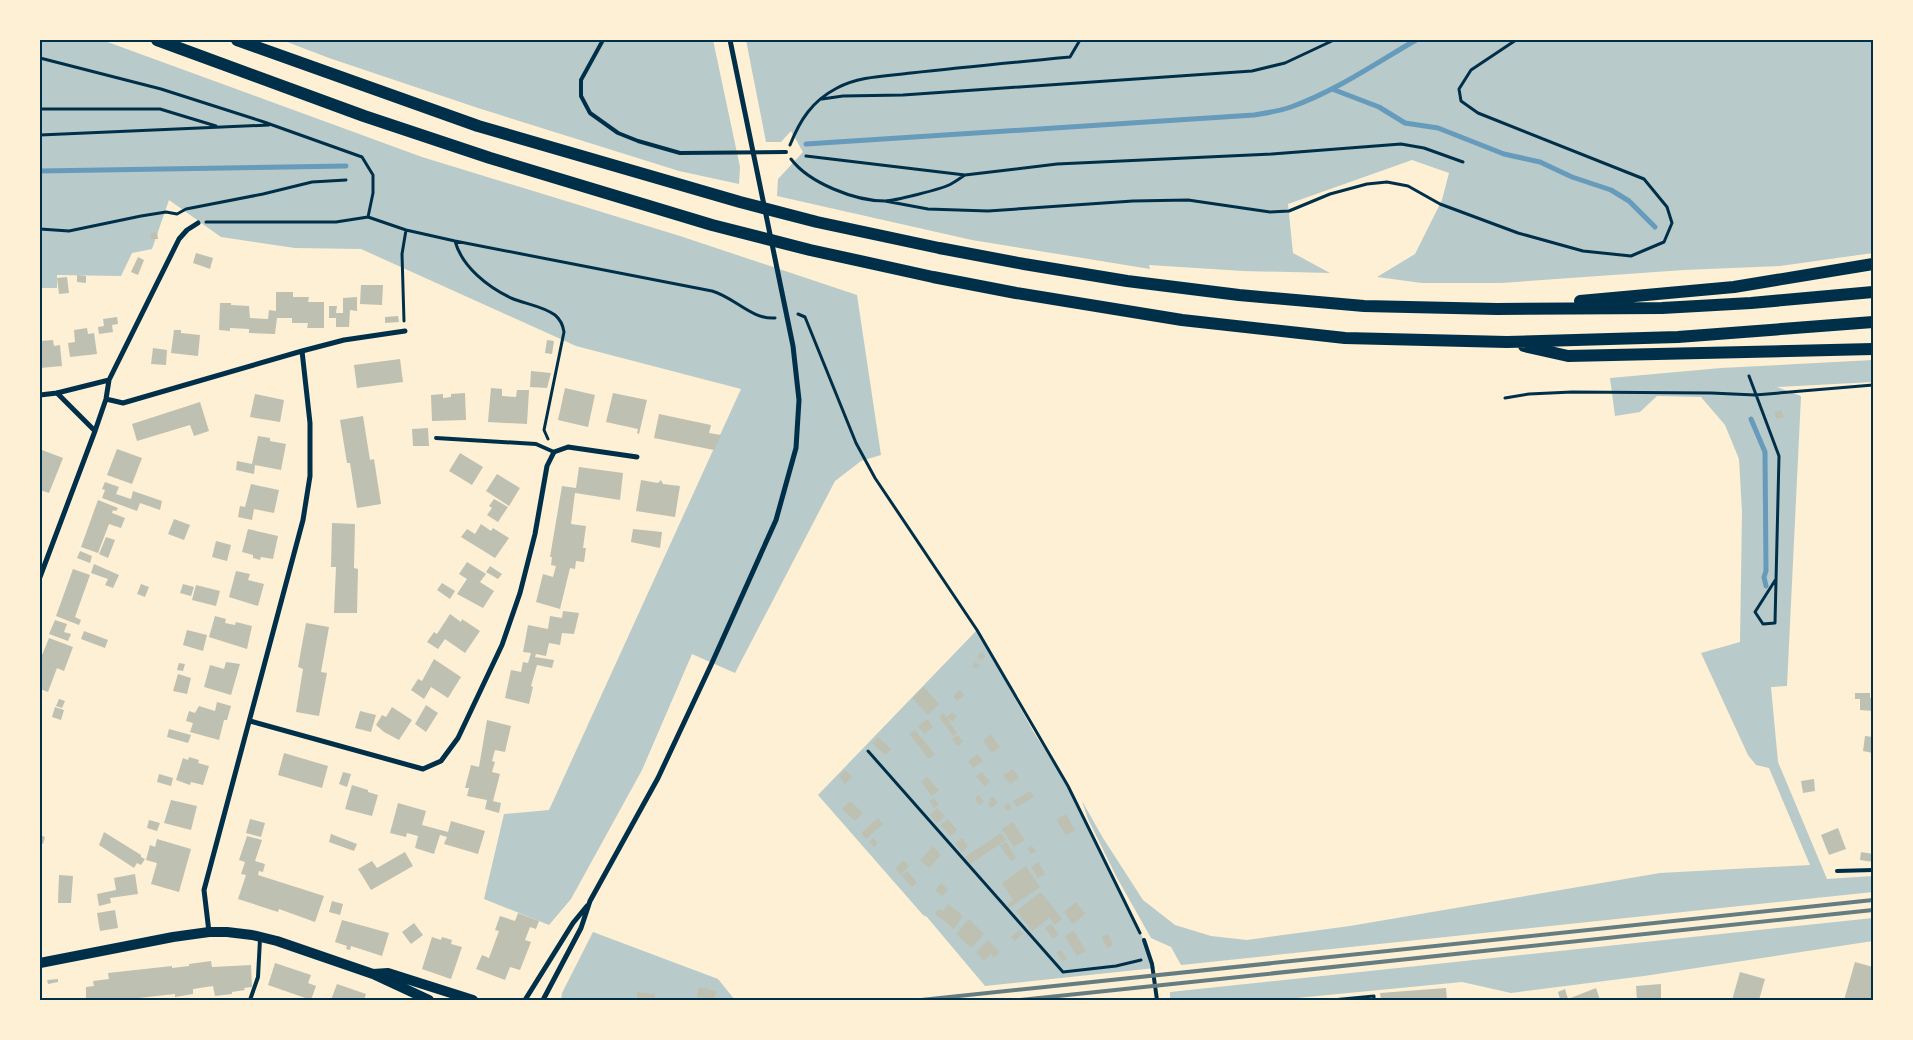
<svg xmlns="http://www.w3.org/2000/svg" width="1913" height="1040" font-family="'Space Grotesk',sans-serif">
<rect width="100%" height="100%" fill="#fdf0d5"/>
<path fill="#b9caca" d="M40,40H102L422,157L680,236L857,295L881,455L861,461L835,481L735,673L692,654L642,770L571,899L549,925L484,899L504,814L549,810L741,389L576,346L361,249L295,248L221,237L169,200L152,249L132,253L121,276L57,275V288H40Z
M282,40H713L740,167L739,184L679,171L478,108L329,58Z
M746,40H1873V253L1780,266L1684,270L1501,283H1422L1377,277L1415,254L1442,200L1449,173L1412,160L1288,204L1293,253L1330,273L1243,271L1149,265L1150,269L972,240L777,196L778,179L803,152L791,131L781,142H766Z
M1873,360V382L1777,387L1801,396L1787,686L1771,687L1778,762L1827,879L1873,876V892L1181,965L1171,947L1151,938L1116,876L1088,819L1082,801L1103,838L1143,900L1175,925L1211,936L1247,940L1350,926L1660,873L1810,865L1769,768L1756,765L1748,755L1701,653L1740,642L1742,512L1739,459L1725,425L1701,397L1657,396L1640,412L1615,416L1610,378L1721,368Z
M977,630L1033,731L1068,786L1144,940L1155,968L985,986L927,917L923,915L818,795Z
M1873,918V941L1644,976L1511,993L1462,982L1276,1000H1170V992Z
M593,932L718,979L735,1000H561L562,993Z"/>
<g fill="none" stroke-linecap="round" stroke-linejoin="round">
<path stroke="#669bbc" stroke-width="5" d="M1332,89L1379,107L1405,123L1438,128L1504,154L1540,162L1572,177L1611,190L1629,201L1655,227
M806,144L1254,115C1266,113 1280,111 1291,107C1336,91 1376,63 1416,40
M40,171L346,166
M1751,419L1765,452L1766,571L1764,577L1766,586"/>
</g>
<path fill="#bec0b2" d="M157,232L158,239H151L150,233Z
M196,253L213,258L210,269L193,263Z
M138,257L144,260L138,275L131,272Z
M77,275L86,276V283L77,282Z
M67,277L69,293L59,294L57,278Z
M361,285H383L382,305L360,304Z
M276,292H293V297H309L308,302H324V328H307L308,323H292V318H277L275,334L249,333V329L230,328V331L219,330L220,303H231V305L249,306L250,318L268,319L269,310L276,311Z
M357,297V311L350,310L349,327H336V318H329V306H337L336,313H343V298Z
M398,316L399,322L385,323V317Z
M117,317L118,324L112,325L113,332L99,334L98,327L104,326L103,319Z
M87,328L88,334L94,333L97,354L70,357L68,343L75,342L74,330Z
M174,330H181V333L200,335L198,356L171,353Z
M53,340L54,346L60,345L62,366L40,368V341Z
M547,340L554,341L552,354L545,353Z
M153,348L167,350L166,365L151,364Z
M400,359L403,382L357,388L354,365Z
M531,371L551,373L547,388L530,387Z
M491,388L502,389V396L516,397L517,390H529L527,424L488,422Z
M565,388L595,395L588,427L558,420Z
M465,393L466,420L432,421L431,395L443,394V398L451,397V394Z
M613,393L647,400L639,434L637,433L638,429L606,422Z
M255,394L284,400L280,422L250,417Z
M200,402L209,431L194,436L190,425L137,441L132,424Z
M1781,410L1784,417L1777,419L1774,412Z
M659,414L711,425L709,433L721,435L714,450L654,438Z
M363,416L370,460L374,459L381,504L357,508L350,463H347L340,420Z
M428,428L429,446H413L412,429Z
M258,436L270,438V441L286,444L281,470L255,465L254,474L236,470L237,461L252,464Z
M117,449L142,458L132,484L107,475Z
M42,450L63,458L49,493L40,490V454Z
M460,453L483,467L472,485L449,471Z
M579,467L623,473L620,500L575,493L571,524L586,526L583,548H586L584,562L576,561L575,569L570,568L560,609L536,602L543,574L553,577L556,566L551,565L552,557H550L562,486L576,488Z
M497,474L520,488L509,506L486,491Z
M641,480L658,483L661,480L663,484L680,486L675,517L636,511Z
M105,482L119,487L116,494L131,499L133,491L162,501L160,510L140,503L137,511L102,498L105,490L102,489Z
M251,484L279,490L274,513L254,509L252,520L238,517L240,506L245,507Z
M494,499L508,507L498,522L487,515L492,508L489,506Z
M98,500L118,508L116,511L113,510L112,513L125,518L121,528L109,524L98,553L81,547Z
M174,519L190,525L184,540L168,534Z
M332,523L355,524L354,568L358,569L357,613H334L336,567H331Z
M481,524L491,531L493,528L509,538L495,558L461,537L467,529L475,534Z
M248,529L278,536L273,559L261,557L260,560L253,558V555L242,552Z
M633,529L662,532L660,548L631,542Z
M106,537L115,540L108,558L99,554Z
M216,541L231,545L227,561L212,557Z
M80,551L92,556L90,563L77,558Z
M467,562L486,574L480,582L494,591L483,608L457,594L467,579L459,574Z
M94,564L119,575L113,588L105,585L108,579L91,573Z
M490,566L502,574L498,579L486,572Z
M73,569L90,575L75,617L81,620L79,625L56,616Z
M236,571L250,574L248,580L264,584L258,606L229,597Z
M442,583L455,591L450,599L437,590Z
M141,584L149,587L145,597L137,594Z
M183,584L194,587L191,596L180,593Z
M196,585L220,591L216,606L192,600Z
M563,611L579,613L574,634L562,633L560,645L549,643L546,656L536,654L535,657L554,660L552,668L537,665L531,686L533,687L529,704L505,698L511,670L521,672L523,662L528,663L531,653L523,652L528,625L548,629L550,616L562,618Z
M450,614L461,622L462,619L480,631L465,653L445,639L438,649L427,642L434,632L437,634Z
M215,616L226,619L225,623L235,625L236,622L252,626L247,649L209,637Z
M55,620L67,624L64,632L71,634L68,641L49,634Z
M306,623L329,627L321,672L327,673L319,716L296,712L303,669L298,667Z
M187,630L207,635L203,651L183,645Z
M84,631L108,640L105,648L81,639Z
M49,638L73,647L64,671L57,668L48,692L40,689V660Z
M982,652L986,657L981,660L977,656Z
M434,659L461,677L448,698L431,687L424,699L411,690L418,679L422,681Z
M226,662L240,664L231,695L204,687L210,665L224,669Z
M976,662L980,665L976,669L972,666Z
M179,663L185,664L183,671L177,670Z
M178,674L191,678L187,694L173,691Z
M924,687L939,704L928,715L912,698Z
M960,690L964,695L957,701L953,696Z
M1855,693H1870V698H1873V711L1860,710V699H1855Z
M59,699L65,701L62,708L56,706Z
M217,702L231,706L227,720H224L219,740L190,732L193,723L186,721L189,711L195,713L199,706L215,711Z
M426,705L438,713L426,732L415,724Z
M55,707L64,710L61,720L52,717Z
M392,707L412,720L399,740L384,732L376,725L382,715L386,717Z
M360,711L376,715L371,732L355,728Z
M953,712L957,717L952,722L947,717Z
M944,713L957,733L953,736L939,716Z
M927,719L933,727L924,734L918,726Z
M487,720L511,726L505,752L495,750L492,761L495,762L492,772L500,774L493,801L501,803L499,813L485,809L487,800L467,796L469,788H465L471,765L479,767Z
M169,729L191,735L188,743L167,737Z
M915,730L935,754L929,759L909,734Z
M991,734L1000,747L992,753L983,740Z
M958,735L963,742L957,746L952,739Z
M1865,736L1873,737V753L1863,751Z
M878,737L891,749L885,755L872,743Z
M284,753L328,766L322,788L278,775Z
M978,754L983,761L973,768L968,761Z
M189,757L199,760L198,763L209,766L203,785L191,782L190,785L176,780L183,758L188,760Z
M1013,769L1019,778L1010,784L1003,775Z
M845,770L852,777L845,784L839,776Z
M343,772L351,774L347,787L339,784Z
M982,772L990,782L984,786L976,776Z
M159,774L173,778L171,786L157,782Z
M927,777L939,790L932,796L921,782Z
M1814,779L1815,791L1803,793L1801,781Z
M352,785L368,790V792L378,795L372,816L345,809Z
M1030,791L1034,797L1017,807L1013,801Z
M979,795L984,802L979,805L975,798Z
M993,796L998,803L991,808L988,804L991,802L989,799Z
M934,798L939,805L934,808L929,801Z
M171,800L197,806L191,830L164,823Z
M850,801L863,813L855,821L842,809Z
M398,803L426,811L422,825L448,832L451,821L485,831L478,854L444,844L447,837L440,835L434,854L415,848L418,836L407,833L406,837L390,833Z
M1008,803L1012,808L1007,811L1004,806Z
M937,808L945,816L937,823L930,815Z
M1066,814L1075,830L1066,835L1056,819Z
M878,818L883,824L866,839L861,833Z
M250,819L265,823L261,837L246,833Z
M948,819L957,830L950,836L940,825Z
M149,820L160,823L157,831L147,828Z
M1013,822L1025,840L1014,847L1002,829Z
M1838,828L1846,849L1829,855L1821,835Z
M104,832L141,855V857L145,859L141,865L137,863L134,868L99,845Z
M1001,833L1006,840L970,864L965,857Z
M331,834L357,844L354,851L329,842Z
M40,835L45,837L43,844L40,843Z
M247,836L262,840L255,861L265,864L263,872L259,871L258,875L324,896L315,922L279,909L278,912L238,899L246,875L241,874L245,862L239,860Z
M873,838L878,843L874,847L869,842Z
M962,838L968,846L962,852L955,843Z
M157,839L191,849L179,892L151,884L157,863L146,860L150,845L155,847Z
M1006,842L1016,858L1011,861L1000,846Z
M933,846L941,855L929,868L920,860Z
M1032,846L1036,851L1031,854L1027,849Z
M405,852L413,866L371,890L358,869L372,861L377,868Z
M1861,852L1873,854V862L1860,860Z
M903,860L909,866L901,875L895,869Z
M1038,862L1045,874L1038,878L1031,867Z
M1026,866L1040,887L1009,908L1007,904L1013,900L1002,883Z
M907,871L917,882L912,887L902,876Z
M135,874L138,894L110,898L111,903L99,906L97,894L116,890L114,878Z
M59,875L73,876L71,903H58Z
M941,883L948,890L942,896L935,890Z
M1041,892L1062,919L1055,925L1049,918L1032,931L1016,911Z
M332,901L343,904L340,915L329,912Z
M1076,902L1085,914L1073,924L1064,912Z
M948,904L963,916L954,929L935,914L939,909L943,911Z
M115,910L118,928L100,931L97,913Z
M518,913L539,921L536,929L530,927L525,940L531,942L520,970L510,967L505,980L476,969L482,955L489,958L499,931L495,930L500,916L515,921Z
M969,919L984,934L971,948L956,934Z
M342,920L389,933L382,956L351,946L350,950L346,949L347,946L335,942Z
M414,923L423,935L411,944L402,932Z
M1051,924L1059,934L1053,939L1045,928Z
M1019,930L1023,933L1015,941L1011,937Z
M1074,931L1086,951L1077,956L1065,936Z
M1108,934L1113,945L1107,948L1101,937Z
M432,937L441,940L442,937L452,940L451,944L462,947L451,979L422,969Z
M988,940L1000,952L994,958L991,954L984,961L976,952Z
M1061,950L1067,959L1063,962L1056,953Z
M211,961L212,967L251,965L252,987L244,988L245,990L232,992V994L215,996L213,986L193,989V994L175,997V994L120,1000H86V987L94,986L93,981L109,979L108,973L172,966V968L189,966V964Z
M1855,962L1873,967L1872,1000H1844Z
M275,963L311,975L308,983L316,986L311,1000L268,985Z
M1740,972L1765,979L1759,1000H1732Z
M58,979V982L48,984L47,980Z
M337,984L366,994L364,1000H331Z
M1661,984V1000H1637L1636,986Z
M699,987L716,991L714,1000L697,997Z
M1446,988L1447,1000H1381L1380,993Z
M1596,988L1600,1000H1557L1560,999L1558,992L1565,989L1568,999Z
M637,992L655,994V1000H637Z"/>
<g fill="none" stroke-linecap="round" stroke-linejoin="round">
<path stroke="#003049" stroke-width="3" d="M1099,40H1135
M40,58L161,89L264,122L362,157L373,175V193L368,217
M822,99L843,96L903,95L1252,71L1285,63L1334,40
M40,109H160L216,126
M40,135L269,125
M790,145C800,120 812,101 837,88C859,76 887,76 911,73C964,67 1017,62 1070,57L1080,40
M806,156L965,175L1057,164L1272,154L1401,144L1424,148L1463,162
M791,159C809,183 855,201 885,201C894,201 941,189 949,185C955,182 960,178 965,175
M885,201L928,209L988,211L1133,201L1188,200L1270,212L1289,211L1330,194L1367,184L1387,182L1408,186L1440,204L1518,233L1583,251L1631,256L1664,242L1672,223L1667,207L1644,179L1478,113L1461,101L1459,89L1471,70L1516,40
M206,222H336L368,217L406,230L455,241L712,291C734,297 752,320 775,318
M40,229L69,231L141,216L166,212L177,214L186,209L263,194L312,182L346,180
M455,241C462,267 488,287 511,298C525,304 543,306 555,315C561,320 563,325 564,332L544,430L548,439
M798,314L805,317L856,443L875,478L977,630L1068,786L1140,933
M404,321L402,254L406,230
M1749,376L1779,456L1775,623L1763,624L1755,612L1776,579
M1505,398L1529,394L1572,392L1711,393L1755,395L1873,385
M868,751L1063,972L1116,966L1141,960
M1332,1000L1374,996V1000"/>
<path stroke="#003049" stroke-width="4" d="M603,40L581,80V96L590,113L618,133L638,141L680,153L786,152
M436,438L536,444L554,452
M1837,871L1873,870
M1144,940L1152,964L1157,1000
M250,1000L258,977L260,939"/>
<path stroke="#003049" stroke-width="5" d="M57,393L95,431
M40,395L57,393L109,380
M106,399L123,403L302,351L344,340L405,331
M40,577L95,431L106,399L109,380L179,239L187,230L198,223
M250,721L423,769L441,761L458,738L502,645L520,593L535,534L547,466L554,452L568,447L637,457
M209,932L204,890L303,520L310,476V423L302,351
M525,1000L573,923L587,906
M543,1000L581,928L590,901L658,778L711,665L776,520L796,448L799,400L793,346L730,40"/>
<path stroke="#003049" stroke-width="10" d="M40,963L173,937L209,932H227L252,935L277,941L373,974L429,1000
M373,974L388,973L473,1000"/>
<path stroke="#003049" stroke-width="12" d="M157,40L364,116L490,158L712,225L810,250L933,277L1016,293L1182,320L1345,338L1507,342L1678,337L1873,322
M237,40L478,126L740,202L817,222L939,248L1024,264L1127,281L1239,295L1364,306L1497,309L1662,308L1751,303L1873,292
M1580,301L1734,287L1873,264
M1524,346L1568,356L1873,349"/>
<path stroke="#657d81" stroke-width="4" d="M921,1000L1873,900
M1020,1000L1873,910"/>
</g>
<rect width="1913" height="1040" fill="none" stroke="#fdf0d5" stroke-width="82"/>
<rect x="41" y="41" width="1831" height="958" fill="none" stroke="#003049" stroke-width="2"/>
</svg>
